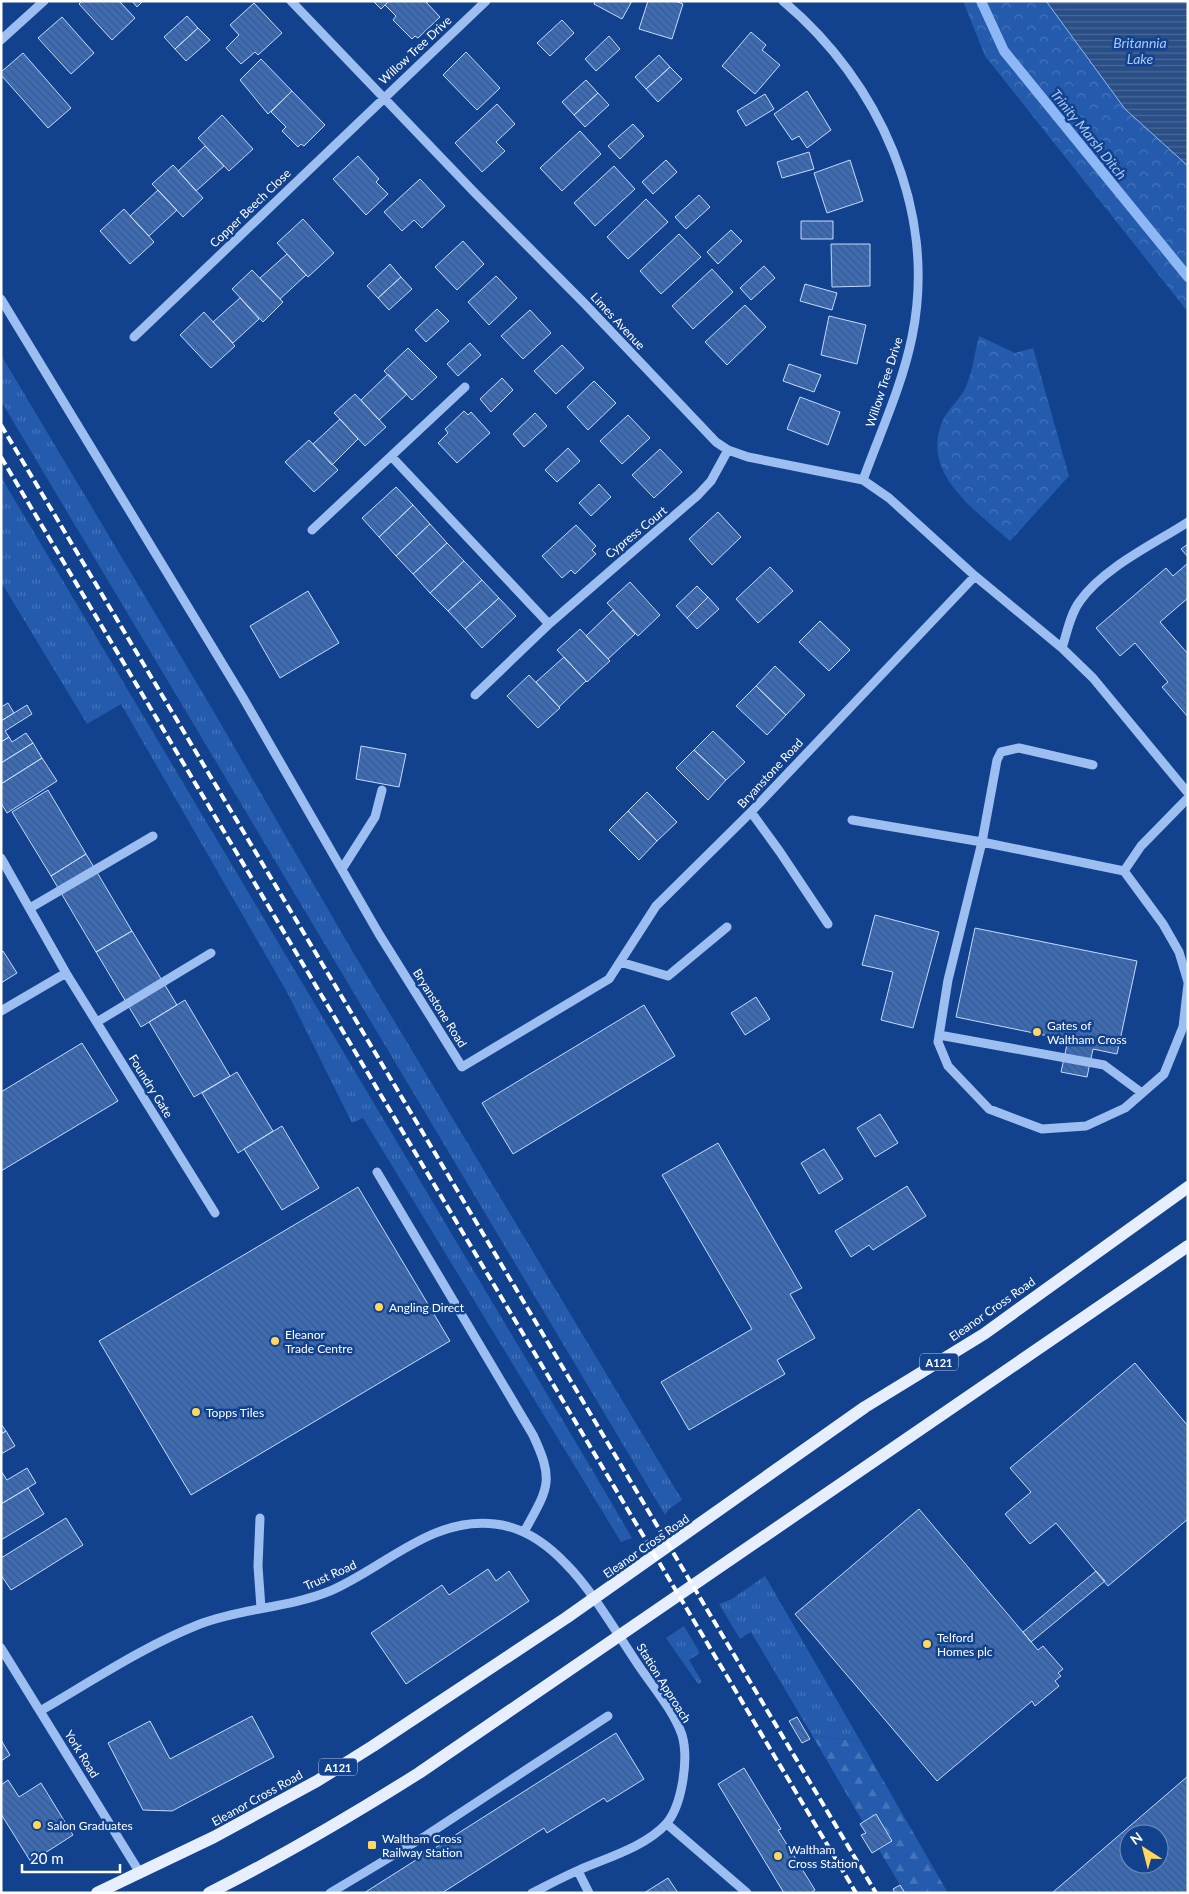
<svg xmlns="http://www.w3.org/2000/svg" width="1189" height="1894" font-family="Lato,sans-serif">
<defs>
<pattern id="grass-tufts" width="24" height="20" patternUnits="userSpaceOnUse" patternTransform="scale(1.25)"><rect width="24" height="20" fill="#245bad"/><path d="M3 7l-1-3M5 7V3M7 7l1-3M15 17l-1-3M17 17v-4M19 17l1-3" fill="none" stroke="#4574b9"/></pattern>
<pattern id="forest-firs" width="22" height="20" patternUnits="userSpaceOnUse" patternTransform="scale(1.25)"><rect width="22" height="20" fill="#245bad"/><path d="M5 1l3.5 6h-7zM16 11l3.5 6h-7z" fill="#4574b9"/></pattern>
<pattern id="park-crowns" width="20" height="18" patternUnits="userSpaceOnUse" patternTransform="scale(1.25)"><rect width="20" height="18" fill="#245bad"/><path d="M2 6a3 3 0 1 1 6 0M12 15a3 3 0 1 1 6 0" fill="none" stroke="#4574b9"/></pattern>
<pattern id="water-rules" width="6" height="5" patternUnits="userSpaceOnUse" patternTransform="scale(1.25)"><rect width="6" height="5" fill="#2a4e86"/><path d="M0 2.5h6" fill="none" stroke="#4a6998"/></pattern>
<pattern id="building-back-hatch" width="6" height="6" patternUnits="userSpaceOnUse" patternTransform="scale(1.25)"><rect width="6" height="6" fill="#3b6cb8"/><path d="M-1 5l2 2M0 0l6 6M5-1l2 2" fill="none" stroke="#455977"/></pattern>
</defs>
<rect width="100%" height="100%" fill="#12428e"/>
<path fill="url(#grass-tufts)" d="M1,355L214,712L351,949L682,1500L669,1509L665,1515L1,401Z
M1,477L597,1478L632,1538L621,1542L363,1118L352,1123L287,992L121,704L87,724L1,582Z
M765,1576L861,1742L812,1735L751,1632L740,1639L719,1604L732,1599Z
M684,1626L700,1653L689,1660L702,1682L698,1684L666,1638Z"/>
<path fill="url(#forest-firs)" d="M812,1735L861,1742L948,1893H905L879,1850L892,1841L876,1814L863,1822Z"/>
<path fill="url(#park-crowns)" d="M963,1H1188V312L985,56Z
M979,336L1015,353L1033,348L1069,476L1010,541C975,510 916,471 945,416C952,405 963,396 967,384C973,369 975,351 979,336Z"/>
<path fill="url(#water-rules)" stroke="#8eb8f5" d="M1046,1H1188V166L1125,109Z"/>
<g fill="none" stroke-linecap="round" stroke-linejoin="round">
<path stroke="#8eb8f5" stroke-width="10" d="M981,1L1004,51L1188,277"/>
</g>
<path fill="url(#building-back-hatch)" stroke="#c3dafc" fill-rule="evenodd" d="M82,1H119L135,18L112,40L79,4Z
M132,1H143L137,7Z
M373,1H389L381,9Z
M389,1H425L440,17L418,38L415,36L412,39L393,20L396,16L385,5Z
M595,1H632L622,19L594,4Z
M648,1H675L683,4L672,39L639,29Z
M254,3L282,33L258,55L255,52L241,64L226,48L239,35L230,25Z
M187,16L198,28L175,49L164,37Z
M62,17L94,53L71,74L38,38Z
M562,20L574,33L550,56L537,43Z
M198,28L210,40L186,61L175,49Z
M751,32L766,45L762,50L780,65L755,94L722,66Z
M609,36L620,49L596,71L585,59Z
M466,52L500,88L477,110L443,75Z
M23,53L71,108L48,128L1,75V72Z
M659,55L670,67L646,89L635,77Z
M261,59L292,91L268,114L240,80Z
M670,67L682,79L658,102L646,89Z
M586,80L598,93L574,115L562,102Z
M292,91L325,125L304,146L301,144L298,147L282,131L286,127L271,112Z
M807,91L831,130L807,148L799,136L792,140L774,114Z
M598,93L609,105L585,127L574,115Z
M765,94L774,109L746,126L737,111Z
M497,104L515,124L496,142L505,151L482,172L455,143Z
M222,115L253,149L229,171L198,138Z
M633,124L644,136L620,159L608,146Z
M580,131L601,154L562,191L540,168Z
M205,146L224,166L196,191L178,171Z
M809,152L814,169L782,178L777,162Z
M358,156L379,179L376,182L388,194L366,215L333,179Z
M666,160L677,172L653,194L642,182Z
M850,160L863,201L827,213L814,173Z
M173,165L203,198L183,217L152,184Z
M614,166L635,189L595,226L574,203Z
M420,179L445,206L422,228L414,220L402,231L384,212Z
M158,190L177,210L149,236L130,216Z
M699,195L710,207L686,229L675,217Z
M646,199L668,222L628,259L607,237Z
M124,209L154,242L130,264L100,231Z
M303,219L334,253L308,277L277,243Z
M801,221H833V239H801Z
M731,230L742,241L718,264L707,252Z
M679,234L701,257L661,294L640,271Z
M463,241L484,264L457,290L435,267Z
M831,244H870V286L832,287Z
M287,254L306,275L280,299L260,278Z
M390,264L401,277L378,298L367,286Z
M764,266L775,278L751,300L740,288Z
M712,269L733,292L693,329L672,306Z
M252,270L283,302L263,322L232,289Z
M496,276L517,298L489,325L468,302Z
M401,277L412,289L389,310L378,298Z
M805,284L837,293L832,310L800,301Z
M240,298L259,319L233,343L213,322Z
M745,305L766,327L727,365L705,342Z
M437,309L449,321L426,342L415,330Z
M530,310L551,333L523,359L501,336Z
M204,312L235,346L211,368L180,335Z
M829,316L866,325L857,364L821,355Z
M470,343L481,355L458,376L447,364Z
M562,345L584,368L556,394L534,371Z
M408,348L437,377L412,400L384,371Z
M789,364L821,375L814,392L783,381Z
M388,374L407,394L379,420L361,400Z
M502,378L513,390L491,412L480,399Z
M594,381L616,403L588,430L567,407Z
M355,394L386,427L365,446L334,413Z
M800,397L840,412L828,445L787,429Z
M464,411L468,415L471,412L490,433L457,463L438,443L448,433L445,429Z
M535,413L547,426L524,447L513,434Z
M628,415L650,438L622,464L600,441Z
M340,419L358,439L332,465L313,444Z
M309,440L338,470L314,492L285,462Z
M568,448L580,461L557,482L545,470Z
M660,449L682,472L654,498L632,475Z
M599,484L611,497L591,516L579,503Z
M396,487L413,505L379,537L362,518Z
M413,505L430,524L396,556L379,537Z
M718,512L741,537L712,565L689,539Z
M430,524L447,543L413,574L396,556Z
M576,525L596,546L592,550L596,554L575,574L571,570L562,578L542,556Z
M447,543L464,561L430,593L413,574Z
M1188,544V557L1181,549Z
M464,561L482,580L448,611L430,593Z
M1188,563V598L1160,622L1188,654V717L1162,687L1168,682L1135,643L1120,656L1096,628L1166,568L1173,576Z
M770,567L793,591L758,623L736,599Z
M482,580L499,598L465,629L448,611Z
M630,582L660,615L638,636L607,603Z
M697,586L708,597L687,618L676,606Z
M308,591L339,643L280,678L250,626Z
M708,597L719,609L697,629L687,618Z
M499,598L516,616L482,648L465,629Z
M613,610L635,634L608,659L586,636Z
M820,621L850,650L829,671L799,642Z
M580,629L610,661L587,682L557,650Z
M564,657L586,681L559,707L536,682Z
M775,666L805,695L786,715L756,686Z
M529,675L560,708L538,728L507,696Z
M756,686L786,715L767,735L736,706Z
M8,703L14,713L1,721V707Z
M27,705L32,714L5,731L9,737L1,742V721Z
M713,731L745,762L726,780L694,750Z
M26,733L33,743L1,763V742L9,737L12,742Z
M33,743L42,758L1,784V763Z
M361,746L406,754L399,787L356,779Z
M694,750L726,780L708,800L676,768Z
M42,758L57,781L7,813L1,803V784Z
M48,790L86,854L51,876L12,812Z
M647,792L677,822L657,841L628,811Z
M628,811L657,841L639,860L609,830Z
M86,854L132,931L96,952L51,876Z
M875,915L939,932L913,1028L881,1020L893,972L862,965Z
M975,928L1137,961L1117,1054L1093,1049L1087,1077L1061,1072L1068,1040L956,1017Z
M132,931L177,1005L141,1027L96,952Z
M3,951L17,973L1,983V952Z
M756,997L770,1019L745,1035L731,1013Z
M185,1000L230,1076L194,1097L149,1022Z
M644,1005L675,1056L513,1154L482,1103Z
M82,1043L118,1101L1,1171V1092Z
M237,1072L273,1131L238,1153L202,1093Z
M880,1114L898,1143L875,1157L857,1128Z
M282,1126L319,1188L282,1210L244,1149Z
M718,1143L802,1288L790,1294L815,1338L777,1360L785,1374L689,1430L661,1382L752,1329L662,1175Z
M824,1149L843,1179L819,1194L801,1163Z
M907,1186L926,1216L873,1250L869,1245L851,1257L835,1231Z
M358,1187L450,1341L191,1495L99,1341Z
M1135,1363L1188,1426V1519L1108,1586L1056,1523L1030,1544L1005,1514L1031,1492L1010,1468Z
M1,1424L6,1431L1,1434Z
M6,1431L15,1446L1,1454V1434Z
M27,1468L36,1483L1,1504V1471L7,1480Z
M28,1488L44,1514L1,1540V1504Z
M919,1509L1038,1650L1043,1646L1063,1669L1058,1673L1061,1676L1055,1681L1059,1686L1035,1706L1032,1701L937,1781L795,1614Z
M66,1518L83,1545L11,1590L1,1575V1558Z
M488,1569L496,1581L509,1571L529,1601L406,1684L371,1633L442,1585L449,1595Z
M1096,1571L1105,1581L1031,1642L1023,1632Z
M252,1716L274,1757L172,1811L143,1810L108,1743L150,1721L170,1759Z
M797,1717L810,1739L802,1743L789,1721Z
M616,1733L644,1779L607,1802L604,1798L547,1833L544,1828L442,1893H364Z
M1,1740L10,1755L1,1761Z
M744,1768L781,1829L778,1830L815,1890L811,1893H784L718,1784Z
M1188,1776V1893H1052ZM1129,1834H1159V1864H1129Z
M8,1780L19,1797L41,1783L73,1835L31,1862L1,1814V1785Z
M876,1814L892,1841L872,1853L861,1835L866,1833L860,1824Z
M668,1878L678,1893H644Z
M900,1885L905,1893H895L893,1889Z"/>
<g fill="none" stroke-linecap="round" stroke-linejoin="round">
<path stroke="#9cbef1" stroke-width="9" d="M291,1L475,193L584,303L716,442L728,450L748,457L863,480L889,498L975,576
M783,1C879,81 938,211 912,337C902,386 880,433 863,480
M1,40L44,1
M1,299L242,696L379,934L462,1067L609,979L656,906L751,812L975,576L1062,648L1093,678L1188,793
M134,337L486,1
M391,456L549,624
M312,530L465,387
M1062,648C1067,633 1070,614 1080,601C1103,568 1154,544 1188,522
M475,695L549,624L698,495L711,481L728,450
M751,812L780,852L828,924
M852,820L982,842L997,760L1001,752L1019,748L1093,765
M1,858L66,973L215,1213
M342,869L375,817L382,790
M1124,871L1141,846L1188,798
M30,908L153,836
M620,962L668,976L727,927
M1188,982L1179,952L1163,924L1124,871L982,842L948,980L938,1042L948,1066L989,1109L1042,1129L1086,1126L1125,1108L1164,1074L1183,1027L1188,984
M1,1011L66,973
M97,1022L211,953
M939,1035L1104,1065L1142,1093
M377,1172L533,1435C555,1482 548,1488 524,1532
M260,1518L258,1566L261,1608
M1,1648L140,1873
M40,1711C92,1681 144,1646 200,1624C242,1608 288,1608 330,1591C384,1568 432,1516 495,1524C523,1527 547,1544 566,1564C593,1591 619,1637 641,1669C655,1689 674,1712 682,1735C689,1759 682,1806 666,1824C645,1847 606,1858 579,1870C563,1877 548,1885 532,1893
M667,1824L747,1893
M578,1871L589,1893
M330,1893L427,1835L608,1716"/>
<path stroke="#e7efff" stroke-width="12" d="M97,1893L214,1837L317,1781L373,1746L566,1618L865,1407L984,1334L1188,1187
M209,1893C281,1857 351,1816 419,1773L1188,1246"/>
<path stroke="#fff" stroke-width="4" stroke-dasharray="9 4" stroke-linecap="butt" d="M1,425L876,1893
M1,457L856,1893"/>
</g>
<g fill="#ffd85d" stroke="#12428e" stroke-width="2">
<circle cx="1037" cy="1032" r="5"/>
<circle cx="379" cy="1307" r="5"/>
<circle cx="275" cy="1341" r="5"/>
<circle cx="196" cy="1412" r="5"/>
<circle cx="927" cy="1644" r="5"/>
<circle cx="37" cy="1825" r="5"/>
<rect x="367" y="1840" width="10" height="10" rx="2.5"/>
<circle cx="778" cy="1856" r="5"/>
</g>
<g text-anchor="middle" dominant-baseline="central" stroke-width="5" stroke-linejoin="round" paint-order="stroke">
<g fill="#12428e" stroke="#b8c6dd" stroke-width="1">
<rect x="920" y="1353.5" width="38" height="17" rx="4"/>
<rect x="319" y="1758.5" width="38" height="17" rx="4"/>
</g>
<g font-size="11" font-weight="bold" fill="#fff">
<text x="939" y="1362">A121</text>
<text x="338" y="1767">A121</text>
</g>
<g font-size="12" fill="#fff" stroke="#12428e">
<text transform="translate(415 50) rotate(-43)">Willow Tree Drive</text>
<text transform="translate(250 208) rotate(-44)">Copper Beech Close</text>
<text transform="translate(618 321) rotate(47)">Limes Avenue</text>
<text transform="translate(884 382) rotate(-72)">Willow Tree Drive</text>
<text transform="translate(636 532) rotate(-39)">Cypress Court</text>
<text transform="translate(770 773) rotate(-47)">Bryanstone Road</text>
<text transform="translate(440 1008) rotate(58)">Bryanstone Road</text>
<text transform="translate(151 1086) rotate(58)">Foundry Gate</text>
<text transform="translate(992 1309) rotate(-35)">Eleanor Cross Road</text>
<text transform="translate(646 1546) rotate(-35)">Eleanor Cross Road</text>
<text transform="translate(330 1575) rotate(-24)">Trust Road</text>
<text transform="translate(664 1683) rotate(58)">Station Approach</text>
<text transform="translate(82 1754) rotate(58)">York Road</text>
<text transform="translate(257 1798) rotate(-29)">Eleanor Cross Road</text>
</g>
<g font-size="12" fill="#fff" stroke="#12428e" text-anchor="start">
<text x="1047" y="1025">Gates of<tspan x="1047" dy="14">Waltham Cross</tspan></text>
<text x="389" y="1307">Angling Direct</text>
<text x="285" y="1334">Eleanor<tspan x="285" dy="14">Trade Centre</tspan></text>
<text x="206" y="1412">Topps Tiles</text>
<text x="937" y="1637">Telford<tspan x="937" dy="14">Homes plc</tspan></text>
<text x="47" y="1825">Salon Graduates</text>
<text x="382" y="1838">Waltham Cross<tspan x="382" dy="14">Railway Station</tspan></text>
<text x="788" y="1849">Waltham<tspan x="788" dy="14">Cross Station</tspan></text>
</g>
<g font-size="14" font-style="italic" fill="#a8c9f8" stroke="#12428e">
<text x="1140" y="42">Britannia<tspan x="1140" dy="16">Lake</tspan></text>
<text transform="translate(1089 134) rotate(51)">Trinity Marsh Ditch</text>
</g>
</g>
<rect width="1189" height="1894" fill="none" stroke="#ffffff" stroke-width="5"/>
<g transform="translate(1144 1849) rotate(324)"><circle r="24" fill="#12428e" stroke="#718ebb"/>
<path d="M0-4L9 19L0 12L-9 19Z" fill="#ffd85d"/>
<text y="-8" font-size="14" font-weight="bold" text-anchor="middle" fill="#ffffff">N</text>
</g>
<path d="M22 1864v8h98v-8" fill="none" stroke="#ffffff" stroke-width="2.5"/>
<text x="30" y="1864" font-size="15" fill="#ffffff" stroke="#12428e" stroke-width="4" paint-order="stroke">20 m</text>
</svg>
